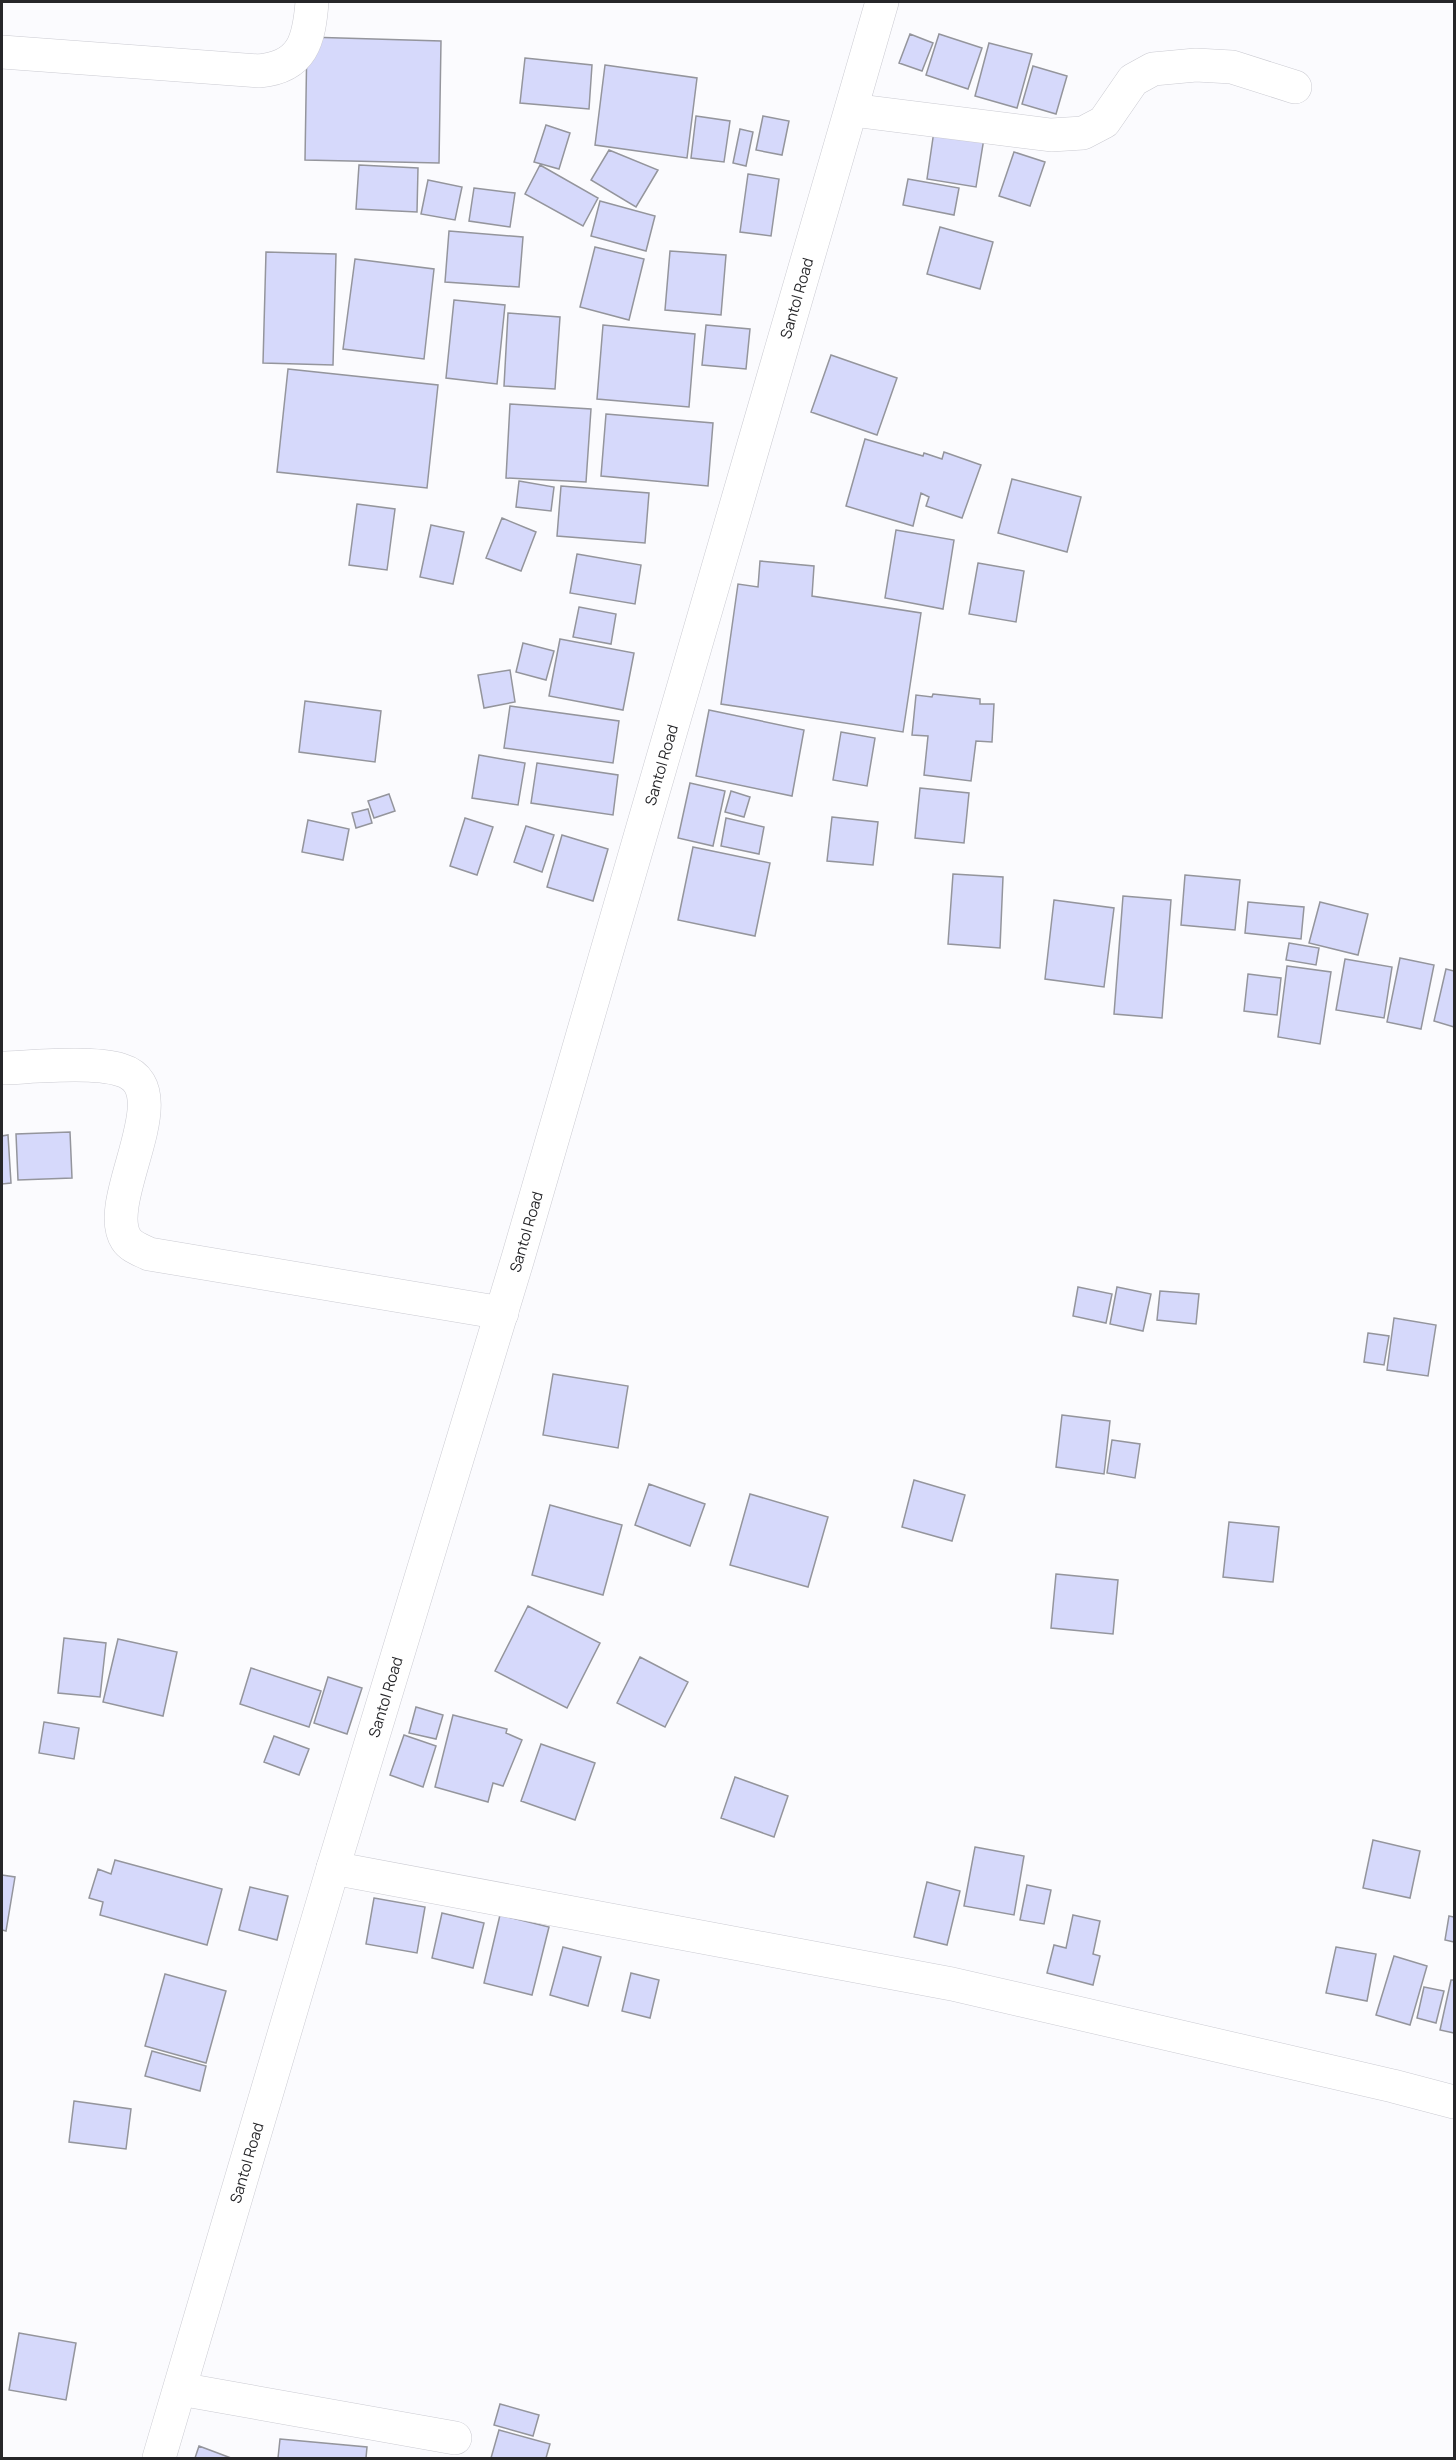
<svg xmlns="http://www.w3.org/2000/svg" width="1456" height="2460" font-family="Manrope,sans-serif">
<rect width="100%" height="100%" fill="#fbfbfe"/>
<path fill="#d6d9fb" stroke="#94959c" stroke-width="1.5" d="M910,34L933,43L922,71L899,63Z
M939,34L982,48L968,89L926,75Z
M307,37L441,41L439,163L305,160Z
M989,43L1032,54L1017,108L975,96Z
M525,58L592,65L589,109L520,103Z
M605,65L697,78L687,158L595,145Z
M1033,66L1067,76L1056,114L1022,104Z
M696,116L730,121L724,162L691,158Z
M763,116L789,121L782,155L756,150Z
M935,124L985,132L976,187L927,179Z
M546,125L570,133L559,169L534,162Z
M740,129L753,132L746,166L733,163Z
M609,150L658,170L636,207L591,180Z
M1014,152L1045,162L1030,206L999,196Z
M359,165L418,168L417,212L356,209Z
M540,165L598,198L583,226L525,194Z
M748,174L779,179L771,236L740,232Z
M908,179L959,188L954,215L903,205Z
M428,180L462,187L455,220L421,214Z
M474,188L515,193L510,227L469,221Z
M600,201L655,216L646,251L591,236Z
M940,227L993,242L980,289L927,274Z
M449,231L523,237L519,287L445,282Z
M595,247L644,259L629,320L580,307Z
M670,251L726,255L721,315L665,310Z
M266,252L336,254L333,365L263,363Z
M355,259L434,269L424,359L343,349Z
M454,300L505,305L497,384L446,378Z
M508,313L560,317L555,389L504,386Z
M603,325L695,334L689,407L597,399Z
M706,325L750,329L746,369L702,365Z
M831,355L897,378L877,435L811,412Z
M288,369L438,385L427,488L277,472Z
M510,404L591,409L586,482L506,478Z
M606,414L713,423L708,486L601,476Z
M865,439L923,456L924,453L942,459L944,452L981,465L962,518L926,506L929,497L921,493L913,526L846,506Z
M1012,479L1081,497L1067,552L998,533Z
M519,481L554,487L551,511L516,507Z
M561,486L649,493L645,543L557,536Z
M357,504L395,509L387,570L349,565Z
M502,518L536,532L521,571L486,558Z
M431,525L464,532L453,584L420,577Z
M896,530L954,540L943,609L885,598Z
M577,554L641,565L635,604L570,593Z
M760,561L814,566L812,596L921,613L903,732L721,704L738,584L758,587Z
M978,563L1024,571L1016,622L969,614Z
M579,607L616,614L611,644L573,637Z
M560,639L634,653L623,710L549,696Z
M523,643L554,651L546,680L516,672Z
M510,670L515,702L484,708L478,675Z
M933,694L980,699V704H994L992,742L976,741L971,781L924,775L928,736L912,735L916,695L932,697Z
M305,701L381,711L375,762L299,752Z
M510,706L619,721L613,763L504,748Z
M709,710L804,730L792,796L696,776Z
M841,732L875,738L867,786L833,780Z
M479,755L525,763L518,805L472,798Z
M537,763L618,775L613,815L531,803Z
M690,783L725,791L713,846L678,838Z
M920,788L969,793L964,843L915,838Z
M731,791L750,797L744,817L725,812Z
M389,794L395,811L374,818L368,801Z
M368,809L372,823L356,828L352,813Z
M832,817L878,822L873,865L827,861Z
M465,818L493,827L477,875L450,866Z
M726,818L764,827L759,854L721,846Z
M308,820L349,829L343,860L302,852Z
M526,826L554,835L542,872L514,862Z
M562,835L608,849L593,901L547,887Z
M693,847L770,863L755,936L678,920Z
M953,874L1003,877L1000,948L948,944Z
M1185,875L1240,880L1235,930L1181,925Z
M1123,896L1171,900L1162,1018L1114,1014Z
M1054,900L1114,908L1104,987L1045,979Z
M1248,902L1304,907L1301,939L1245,933Z
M1320,902L1368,914L1358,955L1309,943Z
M1289,943L1319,948L1316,965L1286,960Z
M1400,958L1434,965L1421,1029L1387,1022Z
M1345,959L1392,967L1384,1018L1336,1010Z
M1287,966L1331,972L1320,1044L1278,1037Z
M1446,969L1454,971V1027L1434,1021Z
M1248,974L1281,978L1277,1015L1244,1011Z
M70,1132L72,1178L18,1180L16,1134Z
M8,1135L11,1183L2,1184V1136Z
M1078,1287L1112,1294L1106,1323L1073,1316Z
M1117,1287L1151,1294L1143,1331L1110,1324Z
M1160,1291L1199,1294L1196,1324L1157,1320Z
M1394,1318L1436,1325L1428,1376L1387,1370Z
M1368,1333L1389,1336L1384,1365L1364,1362Z
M553,1374L628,1386L618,1448L543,1435Z
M1062,1415L1110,1421L1104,1474L1056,1467Z
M1112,1440L1140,1444L1135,1478L1107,1473Z
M914,1480L965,1495L952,1541L902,1527Z
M649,1484L705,1504L690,1546L635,1525Z
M750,1494L828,1517L808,1587L730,1565Z
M550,1505L622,1525L603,1595L532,1575Z
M1229,1522L1279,1527L1273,1582L1223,1577Z
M1056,1574L1118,1580L1113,1634L1051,1628Z
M528,1606L600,1643L567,1708L495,1671Z
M64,1638L106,1643L100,1697L58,1693Z
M118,1639L177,1652L163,1716L103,1702Z
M640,1657L688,1682L665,1727L617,1703Z
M251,1668L321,1691L309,1727L240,1704Z
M328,1677L362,1688L347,1734L314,1723Z
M416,1707L443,1715L436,1739L409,1733Z
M453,1715L507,1729L506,1733L522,1740L503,1786L493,1783L488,1802L435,1787Z
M44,1722L79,1728L74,1759L39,1753Z
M404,1735L436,1746L423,1787L390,1775Z
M274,1736L309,1749L299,1775L264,1762Z
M541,1744L595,1763L575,1820L521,1801Z
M735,1777L788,1796L774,1837L721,1818Z
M1373,1840L1420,1851L1410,1898L1363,1888Z
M975,1847L1024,1856L1014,1915L964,1906Z
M115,1860L222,1889L207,1945L100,1915L103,1902L89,1898L98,1869L111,1874Z
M2,1875L15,1877L6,1931L2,1930Z
M927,1882L960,1891L947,1945L914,1937Z
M1027,1885L1051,1890L1044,1924L1020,1920Z
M250,1887L288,1896L277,1940L239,1930Z
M374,1898L425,1907L417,1953L366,1944Z
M442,1913L484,1923L473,1968L432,1958Z
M500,1915L549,1927L532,1995L484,1983Z
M1073,1915L1100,1921L1093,1954L1100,1956L1093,1985L1047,1973L1054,1945L1066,1948Z
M1449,1916L1454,1917V1942L1445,1940Z
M563,1947L601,1957L588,2006L550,1995Z
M1336,1947L1376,1954L1367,2001L1326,1993Z
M1394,1956L1427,1966L1410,2025L1376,2015Z
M631,1973L659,1980L650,2018L622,2011Z
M165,1974L226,1991L206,2063L145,2046Z
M1451,1980H1454V2033L1440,2030Z
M1424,1987L1444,1991L1436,2023L1417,2018Z
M152,2051L206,2066L200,2091L145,2076Z
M74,2101L131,2109L126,2149L69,2142Z
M19,2333L76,2343L66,2400L9,2390Z
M500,2404L539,2415L533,2436L494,2425Z
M499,2430L550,2444L546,2458H491Z
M280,2439L367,2447L366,2458H278Z
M199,2446L231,2458H195Z"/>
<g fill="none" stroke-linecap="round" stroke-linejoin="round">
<defs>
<path id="minor" d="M852,110L1051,135L1083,133L1104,122L1133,80L1153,69L1196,65L1232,67L1295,87
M2,1068C33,1067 92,1061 121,1070C182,1088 101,1200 126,1239C131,1247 141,1250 149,1254L502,1313
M333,1868L952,1984L1393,2086L1454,2102
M180,2389L455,2438"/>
<path id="tertiary" d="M2,52L259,71C303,67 309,40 312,2"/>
<g id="secondary">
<path id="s1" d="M159,2458L333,1868L518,1258L882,2"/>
</g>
</defs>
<use href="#minor" stroke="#cbcbd2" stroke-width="34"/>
<use href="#tertiary" stroke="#cbcbd2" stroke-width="34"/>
<use href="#secondary" stroke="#cbcbd2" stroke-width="34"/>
<use href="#minor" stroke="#fff" stroke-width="33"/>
<use href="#tertiary" stroke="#fff" stroke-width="33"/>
<use href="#secondary" stroke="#fff" stroke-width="33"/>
</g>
<g text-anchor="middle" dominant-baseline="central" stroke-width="6" stroke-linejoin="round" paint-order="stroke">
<g font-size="15" fill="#262629" stroke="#fff">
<text stroke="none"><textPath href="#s1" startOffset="2252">Santol Road</textPath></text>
<text stroke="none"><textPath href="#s1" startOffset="1766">Santol Road</textPath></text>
<text stroke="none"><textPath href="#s1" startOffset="1280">Santol Road</textPath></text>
<text stroke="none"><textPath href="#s1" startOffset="794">Santol Road</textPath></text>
<text stroke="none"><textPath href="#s1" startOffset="308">Santol Road</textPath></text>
</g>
</g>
<rect width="1456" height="2460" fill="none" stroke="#262629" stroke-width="6"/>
</svg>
